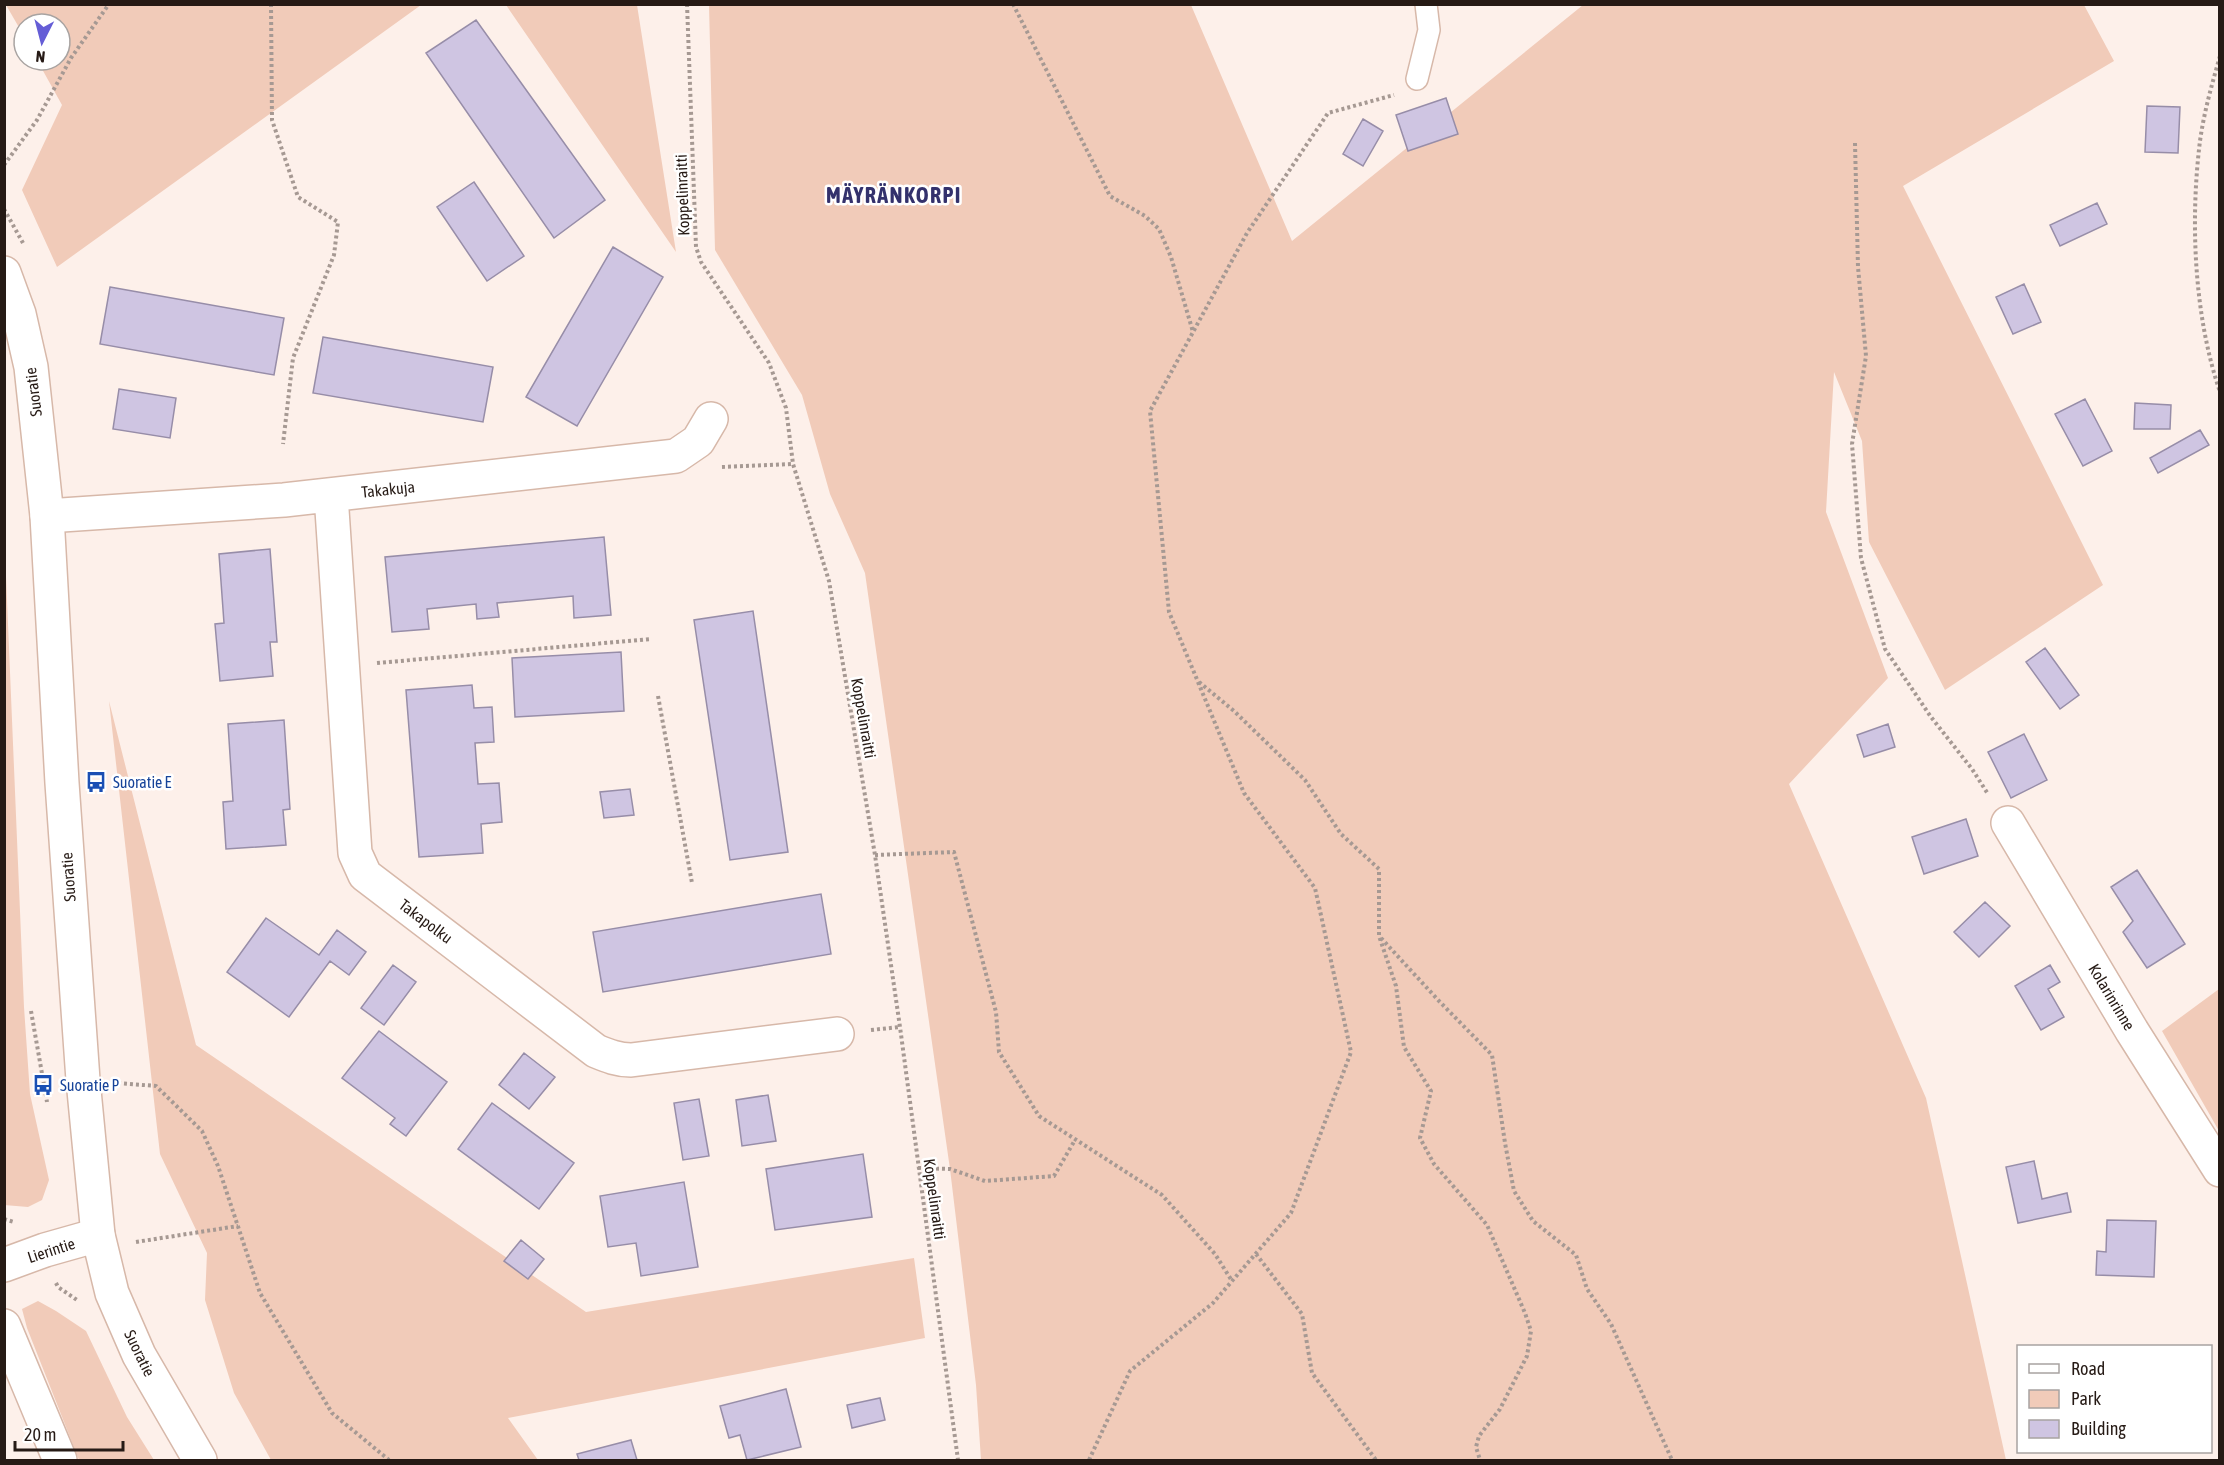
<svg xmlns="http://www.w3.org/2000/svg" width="2224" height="1465" font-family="'Asap Condensed',sans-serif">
<rect width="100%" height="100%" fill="#fdf0ea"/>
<path fill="#f1cbb9" d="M6,5H421L57,267L22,190L62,105L37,60H60V24H24V36Z
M506,5H637L676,252Z
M709,5H1191L1292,241L1583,5H2084L2114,61L1903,186L2103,585L1945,690L1869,542L1862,441L1834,372L1826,512L1888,678L1789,784L1926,1098L2006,1460H981L976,1385L950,1169L865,573L830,494L802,395L715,250Z
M4,528L24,1007L30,1094L49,1180L42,1200L28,1207L4,1205Z
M109,701L196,1045L586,1312L914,1258L925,1338L508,1418L538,1460H271L234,1393L205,1300L207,1253L160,1154Z
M2219,989V1131L2162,1031Z
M38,1301L56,1311L86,1331L127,1417L154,1460H79L27,1328L22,1309Z"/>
<path fill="#cfc5e2" stroke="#978da8" stroke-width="1.5" d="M476,20L605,200L554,238L426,53Z
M1446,98L1458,134L1408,151L1396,115Z
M2147,106L2180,107L2178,153L2145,152Z
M1363,119L1383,131L1363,166L1343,154Z
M474,182L524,256L487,281L437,207Z
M2097,203L2107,224L2060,246L2050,225Z
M613,247L663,277L577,426L526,397Z
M2024,284L2041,322L2013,334L1996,297Z
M110,287L284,318L274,375L100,344Z
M323,337L493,367L483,422L313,393Z
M119,389L176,398L170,438L113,429Z
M2085,399L2112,451L2083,466L2055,414Z
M2135,403L2171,405L2170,429H2134Z
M2200,430L2209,445L2158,473L2150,458Z
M604,537L611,615L574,618L573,596L497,603L499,617L477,619L476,604L427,609L429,629L392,632L385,557Z
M270,549L277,642H270L273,676L220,681L215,624L224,623L219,554Z
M753,611L788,852L730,860L694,620Z
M2045,648L2079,695L2060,709L2026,662Z
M621,652L624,711L515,717L512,658Z
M472,685L474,708L492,707L494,742L475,743L478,784L499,783L502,822L481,824L483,853L419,857L406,690Z
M284,720L290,809L283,810L286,845L226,849L223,802L233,801L228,724Z
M1888,724L1895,747L1864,757L1857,735Z
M2024,734L2047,780L2011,798L1988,752Z
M630,789L634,815L604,818L600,792Z
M1966,819L1978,856L1924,874L1912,837Z
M2137,870L2185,944L2147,968L2123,932L2133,921L2111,887Z
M821,894L831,954L603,992L593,932Z
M1985,902L2010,926L1979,957L1954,932Z
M266,918L319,955L337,930L366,952L349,975L330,961L289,1017L227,972Z
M393,965L416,982L384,1025L361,1008Z
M2050,965L2060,982L2048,989L2064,1017L2041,1030L2015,986Z
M379,1031L447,1082L406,1136L390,1124L395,1118L342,1078Z
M524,1053L555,1077L529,1109L499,1085Z
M768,1095L776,1141L742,1146L736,1100Z
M699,1099L709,1156L683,1160L674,1103Z
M492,1103L574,1163L539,1209L458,1149Z
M863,1154L872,1217L775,1230L766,1169Z
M2034,1161L2042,1199L2067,1193L2071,1212L2018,1223L2006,1167Z
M684,1182L698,1267L641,1276L636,1243L608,1247L600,1196Z
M2107,1220L2156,1221L2154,1277L2096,1275L2097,1251L2106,1252Z
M521,1240L544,1259L528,1279L504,1261Z
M786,1389L801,1447L747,1460L740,1435L729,1438L720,1406Z
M880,1398L885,1420L852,1428L847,1405Z
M631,1440L637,1460H579L577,1454Z"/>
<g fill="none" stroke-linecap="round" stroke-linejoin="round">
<defs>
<path id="service" d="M1417,79L1429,30L1426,4"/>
<path id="minor" d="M331,495L355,853L365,875L596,1051C608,1056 618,1060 631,1060L837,1034
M47,516L284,500L676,456L698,441L711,419
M2008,823L2132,1031L2220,1170
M4,1265L45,1250L98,1235
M4,1326L60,1460"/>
<path id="tertiary" d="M4,273L19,314L31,367L47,516L62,783L83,1080L98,1235L112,1293L139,1355L200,1460"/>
</defs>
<use href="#service" stroke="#d7b8a9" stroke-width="24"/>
<use href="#minor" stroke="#d7b8a9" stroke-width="36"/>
<use href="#tertiary" stroke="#d7b8a9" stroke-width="36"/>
<path stroke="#a69993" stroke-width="4" stroke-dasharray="3 3" stroke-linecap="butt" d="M271,4L272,120L298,197L338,222L334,255L293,358L283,444
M687,4L696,247L701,262L769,363L786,408L793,464L829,581L875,855L900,1027L958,1460
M1013,4L1110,196L1145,216L1159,229L1171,257L1193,332
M2220,56C2212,84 2204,112 2200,141C2190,221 2194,316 2220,392
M1855,143L1858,267L1866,356L1852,444L1861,558L1885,649L1931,717L1972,769L1988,794
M4,165L37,120L71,58L109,4
M4,209L23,243
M722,467L793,464
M377,663L651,639
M1199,682L1234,711L1305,780L1341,834L1379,869V936L1396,986L1404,1047L1431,1091L1420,1138L1434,1164L1487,1225L1525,1313L1531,1331L1527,1356L1500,1409L1479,1436L1476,1447L1480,1460
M658,696L692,883
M875,855L954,852L996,1012L999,1052L1039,1116L1162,1195L1215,1254L1232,1281
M1381,938L1439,1001L1492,1055L1505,1143L1514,1191L1533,1221L1576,1255L1587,1289L1611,1324L1672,1460
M31,1011L47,1102
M871,1030L900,1027
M118,1083L156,1086L202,1131L218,1166L260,1293L332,1413L389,1460
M918,1168L950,1169L985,1181L1054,1176L1075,1140
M4,1219L14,1222
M136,1242L238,1226
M1256,1254L1302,1314L1312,1373L1376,1460
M56,1283L58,1287L77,1300
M1089,1460L1130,1371L1213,1303L1291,1213L1351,1052L1315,888L1244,793L1169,612L1150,411L1247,233L1328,113L1394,95"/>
<use href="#service" stroke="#fff" stroke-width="21"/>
<use href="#minor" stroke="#fff" stroke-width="33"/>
<use href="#tertiary" stroke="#fff" stroke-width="33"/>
</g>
<defs>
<symbol id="bus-bare" viewBox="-9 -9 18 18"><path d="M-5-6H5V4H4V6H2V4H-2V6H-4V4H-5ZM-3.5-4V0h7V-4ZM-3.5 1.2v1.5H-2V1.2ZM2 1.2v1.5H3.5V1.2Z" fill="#1a4fb4" stroke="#fff" stroke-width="2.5" paint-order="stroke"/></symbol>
</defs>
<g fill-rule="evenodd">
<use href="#bus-bare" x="81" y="767" width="30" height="30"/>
<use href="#bus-bare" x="28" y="1070" width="30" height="30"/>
</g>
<g text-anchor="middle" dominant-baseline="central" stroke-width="5" stroke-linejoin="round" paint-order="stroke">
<g font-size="16" fill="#261a15" stroke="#fff">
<text transform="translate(682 195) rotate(-92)">Koppelinraitti</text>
<text transform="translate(33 392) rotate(-97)">Suoratie</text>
<text transform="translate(388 489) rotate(-6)">Takakuja</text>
<text transform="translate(864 718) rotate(80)">Koppelinraitti</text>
<text transform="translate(68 877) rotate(-94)">Suoratie</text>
<text transform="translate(426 921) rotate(37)">Takapolku</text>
<text transform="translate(2112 997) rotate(59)">Kolarinrinne</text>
<text transform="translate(935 1199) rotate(82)">Koppelinraitti</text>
<text transform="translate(51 1250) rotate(-18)">Lierintie</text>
<text transform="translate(140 1353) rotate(64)">Suoratie</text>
</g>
<g font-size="16" fill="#164399" stroke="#fff" text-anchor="start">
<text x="113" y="782">Suoratie E</text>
<text x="60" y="1085">Suoratie P</text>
</g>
<g font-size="22" font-weight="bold" letter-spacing="1.5" fill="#33316c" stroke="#fff">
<text x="894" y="195">MÄYRÄNKORPI</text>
</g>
</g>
<rect width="2224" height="1465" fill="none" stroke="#261a15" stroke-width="12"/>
<rect x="2017" y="1345" width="195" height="108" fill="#ffffff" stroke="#a8a3a1" stroke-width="1.5"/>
<rect x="2029" y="1364" width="30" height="9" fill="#ffffff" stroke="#a8a3a1" stroke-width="1.5"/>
<text x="2071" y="1375" font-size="18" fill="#261a15">Road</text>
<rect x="2029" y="1390" width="30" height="18" fill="#f1cbb9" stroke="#a8a3a1" stroke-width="1.5"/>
<text x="2071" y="1405" font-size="18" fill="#261a15">Park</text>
<rect x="2029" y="1420" width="30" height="18" fill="#cfc5e2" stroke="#a8a3a1" stroke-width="1.5"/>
<text x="2071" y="1435" font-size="18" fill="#261a15">Building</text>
<g transform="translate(42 42) rotate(186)"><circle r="28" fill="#ffffff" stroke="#a8a3a1" stroke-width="1.5"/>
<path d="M0-4.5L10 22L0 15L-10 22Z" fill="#655dd6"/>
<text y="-9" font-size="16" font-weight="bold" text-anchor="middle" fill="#261a15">N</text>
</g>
<path d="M15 1441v9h108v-9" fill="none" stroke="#261a15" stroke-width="3"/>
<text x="24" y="1441" font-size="18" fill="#261a15" stroke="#ffffff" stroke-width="4.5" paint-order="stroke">20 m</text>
</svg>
